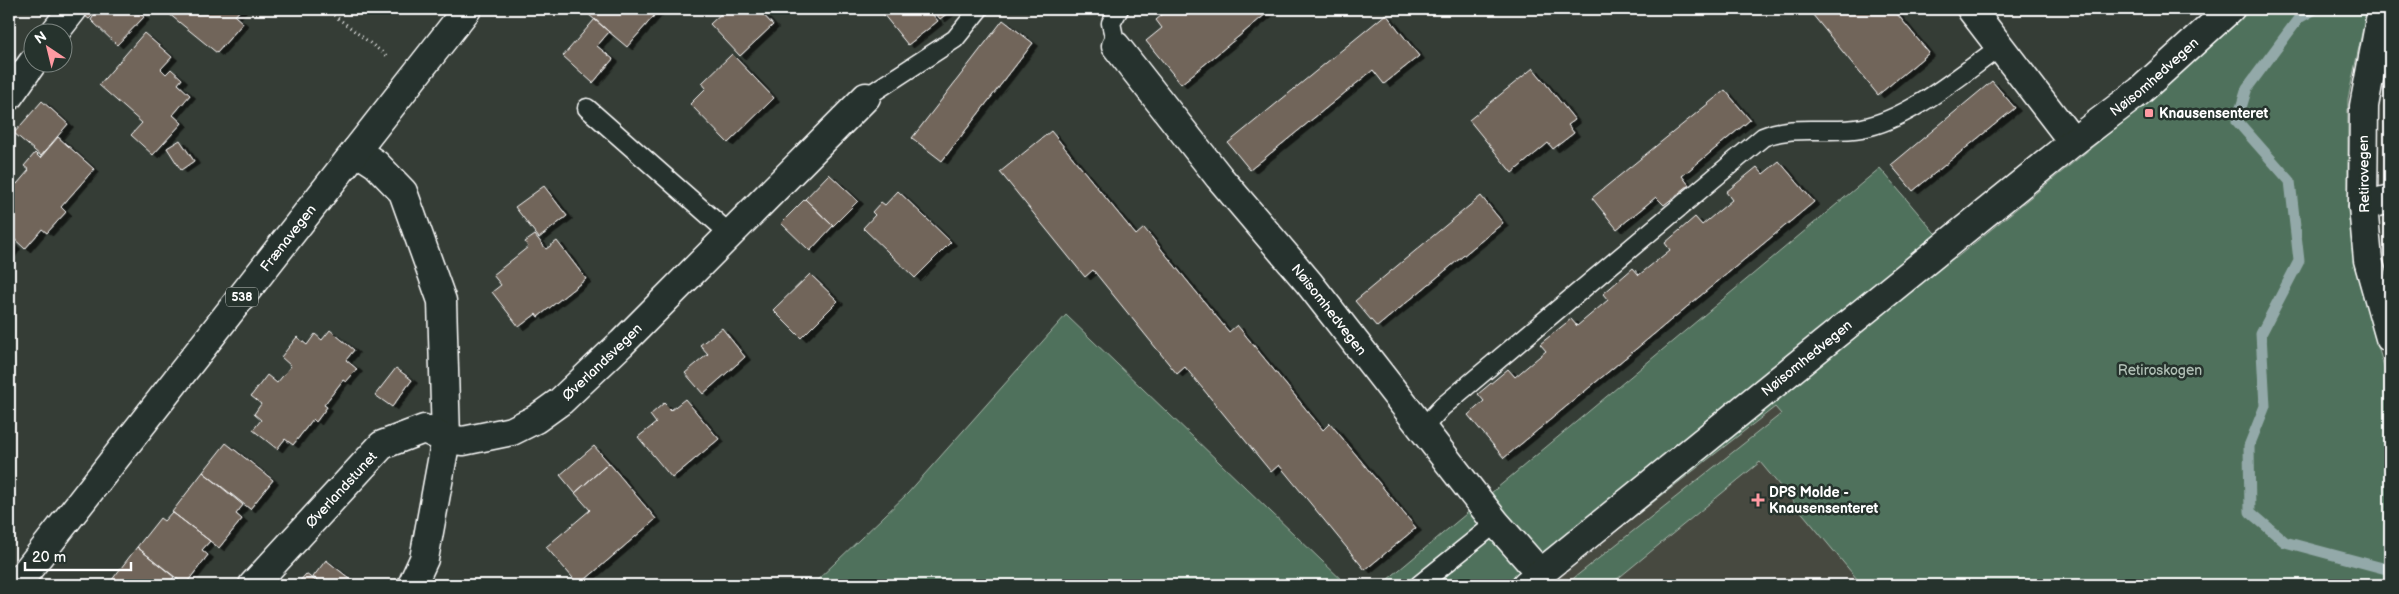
<svg xmlns="http://www.w3.org/2000/svg" width="2399" height="594" font-family="'Balsamiq Sans',sans-serif">
<defs>
<filter id="shadow"><feDropShadow dx="5.5" dy="3" stdDeviation="0" flood-color="#0009"/></filter>
</defs>
<rect width="100%" height="100%" fill="#353d36"/>
<filter id="ink" filterUnits="userSpaceOnUse"><feTurbulence type="fractalNoise" baseFrequency=".02" numOctaves="2"/><feDisplacementMap in="SourceGraphic" scale="10" xChannelSelector="R" yChannelSelector="G"/><feConvolveMatrix kernelMatrix="1 2 1 2 8 2 1 2 1" color-interpolation-filters="sRGB"/></filter>
<g filter="url(#ink)">
<path fill="#474941" d="M1775,407L1937,585H1547Z"/>
<path fill="#50715b" stroke="#a8b8ad" d="M2252,9H2367L2348,99V210L2354,262L2390,388V585H1862L1760,462L1610,585H1565L1781,414L1775,407L1547,585H1381L1880,168L1956,258L2150,100Z
M1066,315L1347,585H812L908,493Z"/>
<g fill="none" stroke-linecap="round" stroke-linejoin="round">
<path stroke="#93a9a9" stroke-width="11" d="M2315,9L2299,18L2247,88L2237,121L2290,181L2299,261L2261,334L2265,406L2249,446L2250,512L2285,542L2390,570"/>
</g>
<path fill="#71655a" stroke="#fff" filter="url(#shadow)" d="M90,9H136L144,17L117,45L91,20L97,11L89,19L85,16Z
M163,9H241L235,16L243,23L217,53Z
M582,9H660L627,47Z
M726,9H758L773,25L740,56L710,24Z
M879,9H928L938,21L908,45Z
M932,9H953L940,19Z
M1169,9H1272L1181,84L1146,41L1162,28L1156,20Z
M1808,9H1893L1929,53L1878,95Z
M1386,14L1419,56L1384,84L1373,70L1250,170L1228,143Z
M595,19L609,32L597,46L613,59L593,83L563,56Z
M1003,20L1033,43L942,161L912,138Z
M144,33L172,57L161,69L166,74L171,69L182,79L178,84L190,95L173,115L182,123L153,155L131,135L142,123L99,85Z
M732,54L774,98L728,143L690,104L706,88L702,83Z
M1533,68L1575,120L1568,125L1574,133L1553,149L1548,143L1512,173L1469,120Z
M1992,81L2015,108L1913,191L1891,165Z
M1725,90L1750,120L1682,176L1689,185L1664,205L1656,197L1617,229L1592,198Z
M42,101L68,124L41,156L14,133Z
M1051,131L1136,235L1144,228L1229,332L1237,325L1323,430L1330,423L1416,528L1365,570L1279,465L1271,472L1185,367L1177,374L1093,270L1085,277L1000,172Z
M58,137L94,169L61,207L66,212L47,233L42,229L25,249L9,234V179L10,178L17,184L29,170L24,166L35,153L40,158Z
M180,140L194,161L181,170L167,148Z
M1779,161L1814,202L1504,458L1468,415L1484,401L1478,394L1508,369L1515,377L1546,351L1540,344L1571,319L1577,326L1608,300L1603,294L1633,268L1639,275L1670,250L1665,243L1695,217L1702,225L1732,200L1726,192L1757,167L1763,174Z
M829,174L858,201L833,226L805,199Z
M544,186L567,216L539,238L515,207Z
M898,191L951,242L915,278L863,228L875,215L872,212L881,202L885,205Z
M1481,196L1503,223L1377,327L1355,301Z
M805,199L833,226L810,251L781,223Z
M535,235L546,249L557,241L586,279L538,317L536,314L519,327L492,292L501,285L493,275L528,247L525,242Z
M9,241L15,246L9,255Z
M810,274L838,301L801,338L773,310Z
M722,328L745,357L703,394L685,373L708,354L700,345Z
M330,330L354,350L346,360L357,369L346,382L343,380L324,405L327,407L316,422L313,419L293,445L285,439L277,449L253,430L261,420L254,414L261,404L251,396L267,375L277,383L291,366L281,357L297,337L307,345L315,334L322,340Z
M396,368L412,380L392,407L375,395Z
M685,399L719,439L672,478L638,437L656,423L650,415L664,403L671,410Z
M226,443L273,480L250,509L203,472Z
M594,446L609,463L575,493L560,475Z
M609,463L656,519L579,585L546,547L590,510L575,493Z
M203,472L243,505L236,514L242,519L219,548L172,512Z
M172,512L210,541L202,550L208,555L185,585L137,547L160,518L164,521Z
M137,547L174,577L167,585H108Z
M326,560L354,582L352,585H323L313,577Z
M306,574L321,585H296Z"/>
<g fill="none" stroke-linecap="round" stroke-linejoin="round">
<defs>
<path id="lane" d="M1116,46L1111,23L1119,9
M866,97L955,39L979,9
M587,108L730,234
M1422,429L1442,407L1763,137C1794,124 1829,134 1862,128C1910,119 1960,75 2000,47
M1419,585L1496,523"/>
<g id="street">
<path d="M1971,9L2073,142"/>
<path d="M2382,9L2364,106L2363,206L2368,260L2390,338"/>
<path d="M55,32L73,9"/>
<path id="s1" d="M1116,46L1219,177L1309,283L1496,523L1541,574"/>
<path d="M9,96L33,62"/>
<path d="M356,151L376,164L403,192L442,301L446,439L424,559L412,585"/>
<path d="M2363,206L2390,199"/>
<path id="s2" d="M253,585L382,445L424,429L446,439L463,441L512,431L536,419L561,401L622,343L866,97"/>
<path id="s3" d="M1526,585L2073,142L2140,91L2230,9"/>
</g>
<g id="primary">
<path id="s4" d="M16,585L467,9"/>
</g>
</defs>
<use href="#lane" stroke="#fff" stroke-width="21"/>
<use href="#street" stroke="#fff" stroke-width="31"/>
<use href="#primary" stroke="#fff" stroke-width="31"/>
<path stroke="#fff" stroke-width="3" stroke-dasharray="1 4" stroke-linecap="butt" d="M326,9L387,56"/>
<use href="#lane" stroke="#26332d" stroke-width="18"/>
<use href="#street" stroke="#26332d" stroke-width="28"/>
<use href="#primary" stroke="#26332d" stroke-width="28"/>
</g>
</g>
<g fill="#ff9aa2" stroke="#26332d" stroke-width="2">
<rect x="2144" y="108" width="10" height="10" rx="2.5"/>
<path d="M1755.5 492.5h5v5h5v5h-5v5h-5v-5h-5v-5h5z"/>
</g>
<g text-anchor="middle" dominant-baseline="central" stroke-width="5" stroke-linejoin="round" paint-order="stroke">
<rect fill="#26332d" stroke="#bec2c0" stroke-width="1" x="226" y="287.5" width="32" height="19" rx="4"/>
<g font-size="12" font-weight="bold" fill="#fff">
<text x="242" y="297">538</text>
</g>
<g font-size="14" fill="#fff" stroke="#26332d">
<text stroke="none"><textPath href="#s3" startOffset="808">Nøisomhedvegen</textPath></text>
<text transform="translate(2364 174) rotate(-91)">Retirovegen</text>
<text stroke="none"><textPath href="#s4" startOffset="441">Frænavegen</textPath></text>
<text stroke="none"><textPath href="#s1" startOffset="339">Nøisomhedvegen</textPath></text>
<text stroke="none"><textPath href="#s3" startOffset="361">Nøisomhedvegen</textPath></text>
<text stroke="none"><textPath href="#s2" startOffset="441">Øverlandsvegen</textPath></text>
<text stroke="none"><textPath href="#s2" startOffset="130">Øverlandstunet</textPath></text>
</g>
<g font-size="14" font-weight="bold" fill="#fff" stroke="#26332d" text-anchor="start">
<text x="2159" y="113">Knausensenteret</text>
<text x="1769" y="492">DPS Molde -<tspan x="1769" dy="16">Knausensenteret</tspan></text>
</g>
<g font-size="14" fill="#b0bfb5" stroke="#26332d">
<text x="2160" y="370">Retiroskogen</text>
</g>
</g>
<rect width="2399" height="594" fill="none" stroke="#26332d" stroke-width="30"/>
<rect x="15" y="15" width="2369" height="564" fill="none" stroke="#fff" stroke-width="2" filter="url(#ink)"/>
<g transform="translate(48 48) rotate(325)"><circle r="24" fill="#26332d" stroke="#7d8581"/>
<path d="M0-4L9 19L0 12L-9 19Z" fill="#ff9aa2"/>
<text y="-8" font-size="14" font-weight="bold" text-anchor="middle" fill="#ffffff">N</text>
</g>
<path d="M25 562v8h106v-8" fill="none" stroke="#ffffff" stroke-width="2.5"/>
<text x="32" y="562" font-size="15" fill="#ffffff" stroke="#26332d" stroke-width="4" paint-order="stroke">20 m</text>
</svg>
